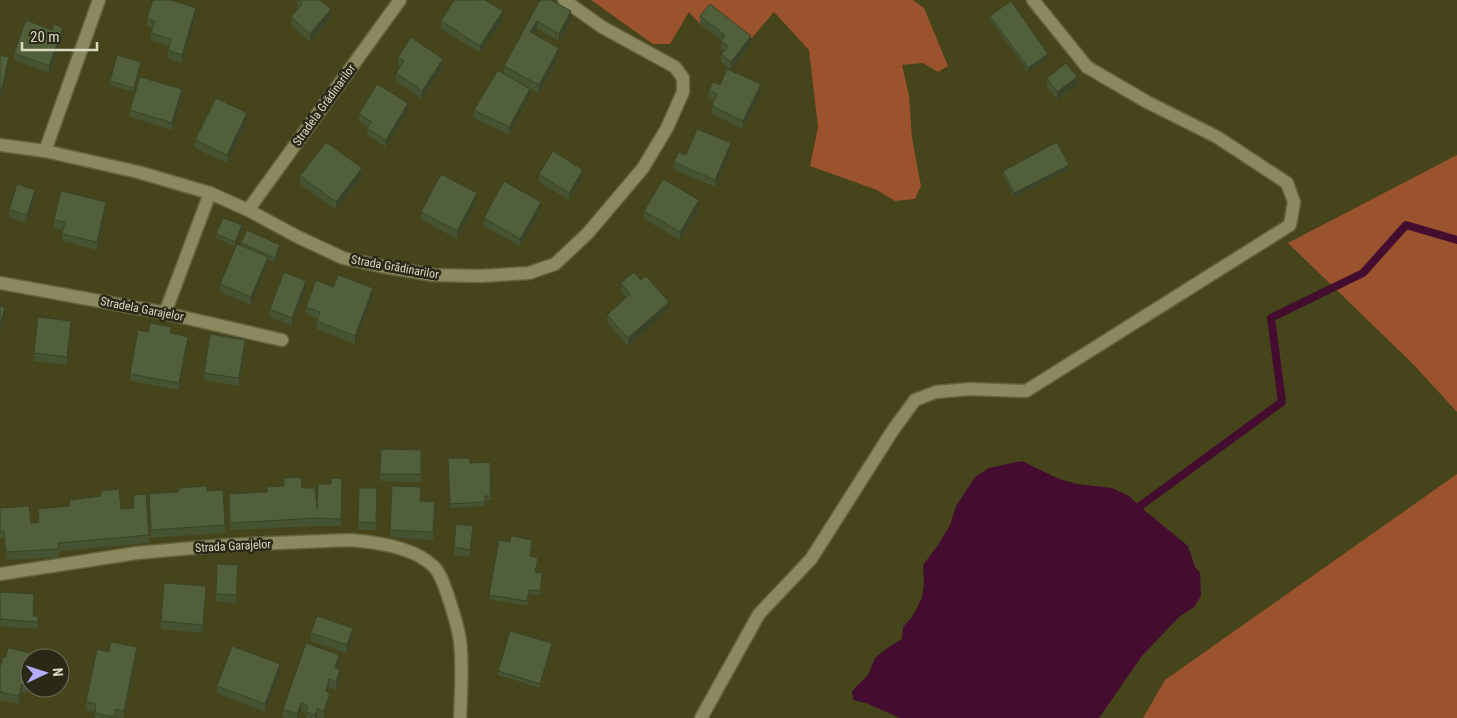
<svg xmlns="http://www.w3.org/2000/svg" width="1457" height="718" font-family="'Roboto Condensed',sans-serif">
<rect width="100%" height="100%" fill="#45441b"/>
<path fill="#9b532e" d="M591,0H913L924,8L948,66L938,72L923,63L902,65L909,95L912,138L921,186L915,199L895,201L877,190L810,166L818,127L809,50L774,12L751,39L714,11L710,12L700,24L689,12L670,44H653Z
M1457,155V412L1412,363L1288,243Z
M1457,474V718H1143L1165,680Z"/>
<path fill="#440d30" d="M1022,461L1059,479L1077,484L1112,488L1129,496L1143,509L1188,546L1195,567L1200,573L1201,596L1194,607L1179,617L1142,656L1099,718H900L866,703L853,700L852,691L868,675L875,658L886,649L902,639L903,627L912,617L922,598L924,583L923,565L938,545L950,525L956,506L975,477L989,468Z"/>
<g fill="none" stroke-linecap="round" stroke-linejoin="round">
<path stroke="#440d30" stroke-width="8" d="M1132,512L1282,402L1271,318L1363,273L1406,225L1457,240"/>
<defs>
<path id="service" d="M701,718L759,614L811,559L893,430L915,400L936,392L970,389L1026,391L1290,225L1294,202L1287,183L1217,137L1147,102L1087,67"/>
<path id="minor" d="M1033,0L1087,67
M0,145L45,151L138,172L210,193L248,210L298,237L343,258L380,266L433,275L479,276L529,273L555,264L588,233L643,168L667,128L683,92V78L675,67L602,27L564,0
M45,151L99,0
M248,210L400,0
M0,283L165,313L282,340
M165,313L210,193
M0,574L137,553L226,545L350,540C376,542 414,547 433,566C441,573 443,583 447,593C452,609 458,625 460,641C463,666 461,693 460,718"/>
</defs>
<use href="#service" stroke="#64623e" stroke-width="15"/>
<use href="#minor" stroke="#64623e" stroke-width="15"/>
<use href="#service" stroke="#8b895f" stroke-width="12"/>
<use href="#minor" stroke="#8b895f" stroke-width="12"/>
</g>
<path fill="#465333" d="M297,0L331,17L310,42L291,25V17L298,8L297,7Z
M540,0L571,19L559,41L537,29L534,34L559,56L539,93L522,84L530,96L509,135L474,118V110L504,73V66Z
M464,1L503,19L480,53L441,29V21Z
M196,15L182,63L168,58V50L169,46L151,41V33L153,28L147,26V18Z
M700,16L751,44L731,70L721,62V54L724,51L721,49V40L700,24Z
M990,16L1048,58L1028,72L990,20Z
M52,30L63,36L49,73L14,60V53Z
M398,57L443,67L422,99L396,81V73L401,66L398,65Z
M141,66L134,92L110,85V81Z
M1047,78L1077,84L1057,100L1047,86Z
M720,85L761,92L743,129L712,114V106L714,100L709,98V90Z
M182,97L172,130L130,117V110Z
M408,111L386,147L367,135L368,127L359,122V114Z
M247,121L227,163L195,148V140Z
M731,151L715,187L674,170V162L686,155Z
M1069,169L1014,197L1003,175V171Z
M539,174L583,177L569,200L539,182Z
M300,176H362L336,210L300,184Z
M35,197L27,223L9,218V210Z
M477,201L457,239L421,219V212Z
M699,208L680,240L644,219V211Z
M106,210L97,250L62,241V234L63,230L54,228V220Z
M541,210L520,246L484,226V218Z
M242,229L235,246L216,238V234Z
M241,243L280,249L275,262L268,259V264L251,305L220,292V284L241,245Z
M621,283L669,309L628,346L607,322V315L626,297L621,291Z
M333,287L373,296L355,344L317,329V321L318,319L306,314V307Z
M306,288L292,326L270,317V309Z
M71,328L67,365L34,361V353Z
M148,332L171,334L188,344L179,390L130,381V374Z
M245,348L239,386L204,380V373Z
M381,449L421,450V482L380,481Z
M448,458L470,463L490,462L491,500H485V506L450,508Z
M342,479L341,526H317L230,530L229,494L267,492L302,488L317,509L331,484Z
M359,488H377L376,530H358Z
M207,491L225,525V533L151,538L149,494Z
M133,495L149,535V543L59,551V557L6,560L4,538H0V508L31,523H38V509L69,506V500L121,509L133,508Z
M421,501L435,510L433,540L390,537V530Z
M473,534L470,557L454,555V547Z
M532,544L530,557L538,562L536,572L542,577L540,595L529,594L527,606L489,599V595Z
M238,573L236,603L216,602V594Z
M0,592L34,602L33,616H38V629L0,626Z
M206,594L203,633L161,629V621Z
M311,633L353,636L347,653L311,641Z
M552,647L540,688L498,675V671Z
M109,652L137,655L124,718L116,717V718H95V712L86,710V702Z
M30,661L27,672L30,673L27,693L22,692L19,704L0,700V665Z
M339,663L337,669L340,678L336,690L329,687L328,692L330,700L324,718L317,717V718H306V713L301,711L299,718H286L283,717V709Z
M280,671L265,712L217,693V686Z"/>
<path fill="#394329" d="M196,8V15L182,63V55Z
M331,9V17L310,42V34Z
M503,11V19L480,53V46Z
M571,11V19L559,41V34Z
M537,21V29L530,40V32Z
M63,28V36L49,73V66Z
M751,36V44L731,70V62Z
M559,48V56L539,93V85Z
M1048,54V58L1028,72V68Z
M9,57V65L1,100V92Z
M443,59V67L422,99V91Z
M141,62V66L134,92V88Z
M1077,77V84L1057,100V92Z
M761,84V92L743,129V121Z
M182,89V97L172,130V123Z
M530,89V96L509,135V127Z
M408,103V111L386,147V140Z
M247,113V121L227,163V155Z
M731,143V151L715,187V180Z
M1069,165V169L1014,197V193Z
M362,168V176L336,210V202Z
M583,170V177L569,200V193Z
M35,190V197L27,223V215Z
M477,193V201L457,239V231Z
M699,200V208L680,240V232Z
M106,202V210L97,250V242Z
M541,202V210L520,246V239Z
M242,225V229L235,246V242Z
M280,245V249L275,262V258Z
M268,257V264L251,305V297Z
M306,281V288L292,326V318Z
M373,288V296L355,344V336Z
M669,302V309L628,346V338Z
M5,307V315L0,334V326Z
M71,321V328L67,365V357Z
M188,337V344L179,390V383Z
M245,340V348L239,386V378Z
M473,526V534L470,557V550Z
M206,586V594L203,633V625Z
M353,628V636L347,653V645Z
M552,643V647L540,688V684Z
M137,647V655L124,718V711Z
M30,653V661L25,679V671Z
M339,655V663L335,676V668Z
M280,664V671L265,712V704Z
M340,670V678L336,690V682Z
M30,675V683L27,693V685Z
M329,679V687L326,699V691Z
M22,684V692L19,704V696Z
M330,693V700L324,718V711Z
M301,703V711L299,718H297V714Z
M317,709V718H315V715Z"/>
<path fill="#51603b" stroke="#394329" d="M153,0H171L196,8L182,55L168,50L171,39L151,33L155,21L147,18Z
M298,0H320L331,9L310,34L291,17L302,4Z
M454,0H463L464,1L465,0H485L503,11L480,46L441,21Z
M540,0H551L571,11L559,34L537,21L530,32L559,48L539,85L504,66Z
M1011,1L1048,54L1028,68L990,16Z
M710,4L751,36L731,62L721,54L728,46L721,41L725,35L700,16Z
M26,20L52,30L54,24L63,28L49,66L14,53Z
M411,37L443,59L422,91L396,73L404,61L398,57Z
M0,55L9,57L1,92H0Z
M117,55L141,62L134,88L110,81Z
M1066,63L1077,77L1057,92L1047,78Z
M727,69L761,84L743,121L712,106L717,94L709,90L713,82L720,85Z
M498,70L530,89L509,127L474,110Z
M140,77L182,89L172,123L130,110Z
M377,84L408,103L386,140L367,128L372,122L359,114Z
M216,98L247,113L227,155L195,140Z
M697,129L731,143L715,180L674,162L678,152L686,155Z
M326,142L362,168L336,202L300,176Z
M1057,142L1069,165L1014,193L1003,171Z
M553,151L583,170L569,193L539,174Z
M441,174L477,193L457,231L421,212Z
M663,179L699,200L680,232L644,211Z
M504,181L541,202L520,239L484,218Z
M17,184L35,190L27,215L9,210Z
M61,191L106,202L97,242L62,234L65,222L54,220Z
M223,218L242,225L235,242L216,234Z
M247,230L280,245L275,258L241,243Z
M237,244L268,257L251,297L220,284Z
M284,272L306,281L292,318L270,309Z
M634,272L641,280L646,276L669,302L628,338L607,315L630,294L621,283Z
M338,275L373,288L355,336L317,321L320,312L306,307L316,280L333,287Z
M0,306L5,307L0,326Z
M38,317L71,321L67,357L34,353Z
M150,323L171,327L170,333L188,337L179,383L130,374L138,330L148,332Z
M210,334L245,340L239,378L204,373Z
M381,449L421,450V474H380Z
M448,458H469L470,463L490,462L491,496H485V502L450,504Z
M301,477L302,488H315L317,509L318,484H331V478L342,479L341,519L317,518L230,523L229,494L267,492V487L284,486V478Z
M207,486V491L223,490L225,525L151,530L149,494L178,492L179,488Z
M392,486L421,487L420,501L435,502L433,532L390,530Z
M359,488H377L376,523L358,522Z
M119,489L121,509L134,508L133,495L146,494L149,535L58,543L59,549L6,552L4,531H0V508L29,506L31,523H39L38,509L70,506L69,500L101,496V491Z
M456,524L473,526L470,550L454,547Z
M511,536L532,540L530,556L538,558L535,572L542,573L540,591L529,590L527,601L489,595L499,540L510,542Z
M217,564L238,565L236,595L216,594Z
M164,583L206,586L203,625L161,621Z
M0,592L34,594L33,616H38V622L0,619Z
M317,616L353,628L347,645L311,633Z
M510,631L552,643L540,684L498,671Z
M111,642L137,647L124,711L116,709L114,717L95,713L96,704L86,702L97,649L109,652Z
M306,643L339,655L335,668L340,670L336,682L329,679L326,691L330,693L324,711L317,709L315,715L306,712L308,706L301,703L297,714L283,709Z
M232,646L280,664L265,704L217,686Z
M8,648L30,653L25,671L30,673V675L27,685L22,684L19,696L0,692V665H1L3,657H6Z"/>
<g text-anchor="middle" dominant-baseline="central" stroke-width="5" stroke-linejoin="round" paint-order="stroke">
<g font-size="12" fill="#dadac3" stroke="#2a2918">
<text transform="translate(324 105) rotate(-54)">Stradela Grădinarilor</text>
<text transform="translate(395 267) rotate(10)">Strada Grădinarilor</text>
<text transform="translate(142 309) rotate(11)">Stradela Garajelor</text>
<text transform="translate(233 546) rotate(-3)">Strada Garajelor</text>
</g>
</g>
<g transform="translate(45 673) rotate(86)"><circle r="24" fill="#2a2918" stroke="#70705c"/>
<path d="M0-4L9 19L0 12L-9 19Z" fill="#b2adf9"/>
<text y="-8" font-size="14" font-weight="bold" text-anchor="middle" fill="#dadac3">N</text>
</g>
<path d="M22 42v8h75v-8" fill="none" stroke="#dadac3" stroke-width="2.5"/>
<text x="30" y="42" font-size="15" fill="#dadac3" stroke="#2a2918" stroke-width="4" paint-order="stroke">20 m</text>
</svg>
